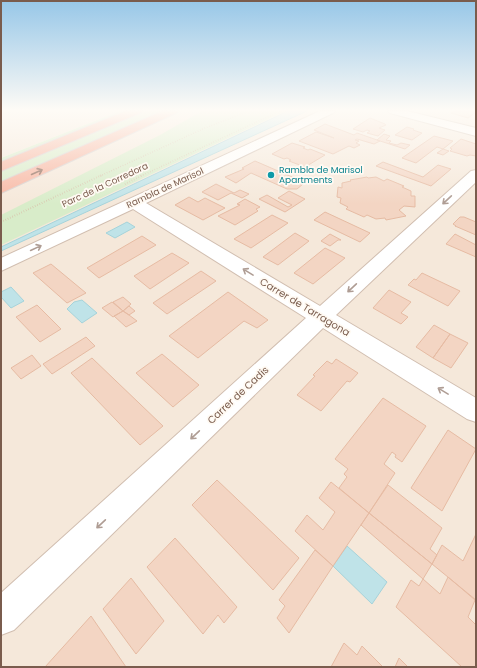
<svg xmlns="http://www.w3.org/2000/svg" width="477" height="668" font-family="Poppins,sans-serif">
<rect width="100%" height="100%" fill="#fdf6ec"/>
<path fill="#f5e8da" d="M1,111H120L1,158Z
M181,111H476V667H1V192Z"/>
<path fill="#d8ecc9" d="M120,111H181L1,192V158Z
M202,111H286L1,245V215L160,135Z"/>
<path fill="#bfe3e8" stroke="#a5d3da" d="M288,111H307L1,251V247Z
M127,222L135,227L115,238L106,233Z
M11,287L24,301L11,308L1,297V292Z
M82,300L97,313L82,323L67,309L74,302Z
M347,546L387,582L372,604L333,566Z"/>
<path fill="#f3d5c3" stroke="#e6bba3" d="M455,111H476V112L468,118L451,113Z
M370,118L385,124L386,125L379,128L385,130L378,136L367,133L370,131L367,130L363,132L353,129Z
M325,124L354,135L357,133L380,141L374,144L357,139L355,140L359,141L356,143L360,145L354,148L349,146L333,154L299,141L316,132L334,138L314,130Z
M407,127L414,129L413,130L422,133L412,140L395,135Z
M384,134L390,136L386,140L391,141L389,143L397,145L401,143L410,145L405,149L377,140Z
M434,136L453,141L443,149L437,147L416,163L402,158Z
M461,139L476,144V156L470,155L467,156L450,151L452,149L450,148Z
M292,143L305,147L303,148L308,150L310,149L325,155L305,167L289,161L291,160L287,158L284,159L272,154Z
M443,149L449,151L443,155L437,153Z
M255,161L299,180L298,182L303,184L297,189H287L251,173L236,183L225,177L244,169L242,168Z
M383,162L423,177L438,165L451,169L431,186L376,166Z
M367,177L368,178L376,177L384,181L387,179L404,186L402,187L411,191V196H415V207L404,206L399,210L406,216L386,220L385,218L376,219L367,215L364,217L346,209L348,207L340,203L341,198L337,197L338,187L342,188V183L351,181L350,180Z
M216,184L234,193L240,190L249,194L242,198L231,193L218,200L202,192Z
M289,191L305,199L285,212L259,199L267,195L288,207L292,205L278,198Z
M189,197L198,202L205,198L225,208L203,220L175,205Z
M245,199L260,207L256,209L258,211L235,225L218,216L240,205L237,204Z
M325,212L370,233L360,242L314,220Z
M272,215L288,223L251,248L234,239Z
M460,217H464L476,222V235L455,226H456L453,224Z
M295,233L309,241L278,265L263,257Z
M330,234L341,240H338L330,246L321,241Z
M455,234L476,245V257L446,244Z
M142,236L156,245L99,278L87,268Z
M325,248L345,258L313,284L294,273Z
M172,253L189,263L150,289L134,276Z
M51,264L86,293L67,303L33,273Z
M201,271L216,281L167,314L153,303Z
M422,273L460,291L448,306L408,285L414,279L416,280Z
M389,290L411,302L401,313L408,317L401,324L373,308Z
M228,292L268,320L257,328L244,321L198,358L169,336Z
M123,297L131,304L123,311L113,302Z
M112,302L123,311L113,317L102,308Z
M37,305L61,329L40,342L16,317Z
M129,306L135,311L129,315L123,311Z
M123,311L129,315L137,321L126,327L114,316Z
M434,325L450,334L433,358L416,347Z
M450,334L468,343L451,368L433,358Z
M86,337L95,346L52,374L43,364Z
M162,354L199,385L173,407L136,373Z
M32,355L41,366L21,379L11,368Z
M92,358L163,426L140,445L71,373Z
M336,359L358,373L350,382L347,381L321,411L297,395L315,376L313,375L327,361L332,364Z
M383,398L426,426L402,462L395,457L396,455L392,452L384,464L395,473L369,513L339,488L347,477L344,474L348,469L335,459Z
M448,430L476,449L442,511L411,488Z
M217,480L299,558L273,590L192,505Z
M331,482L369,513L333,566L295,531L307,515L323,530L335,512L319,498Z
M388,485L442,528L430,549L437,555L432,564L369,513Z
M369,513L432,564L423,579L361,525Z
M476,534V600L432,564L442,545L463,561Z
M175,538L237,607L224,623L218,615L203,634L147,567Z
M315,550L333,566L289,633L277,618L285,606L279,600Z
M448,577L475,600L468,617L476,625V667H462L396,607L411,580L419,586L423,579L440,594Z
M131,578L164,621L136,654L103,609Z
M91,616L126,667H45Z
M344,643L357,655L362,646L383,667H331Z
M399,658L408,667H395Z"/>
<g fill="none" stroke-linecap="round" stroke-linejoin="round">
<defs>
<path id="street" d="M320,111H335L333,113L146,203L320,306L471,171L476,170V182L336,315L476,398V422L467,419L323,328L14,630L1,635V593L306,318L133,209L1,271V258Z
M388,111H407L476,128V136L390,113Z"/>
<path id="highway" d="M126,111H142L140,113L1,171V162Z
M163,111H178L176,113L1,193V182Z"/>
</defs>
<use href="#street" stroke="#d1beb0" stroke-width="2"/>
<use href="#highway" stroke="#dad1cd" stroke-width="2"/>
<path stroke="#d9b8a5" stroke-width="1.5" stroke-dasharray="0.5 2" stroke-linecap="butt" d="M1,114L11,111
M100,176L205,128L249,111
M141,176L280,111"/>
<path stroke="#d9b8a5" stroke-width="2" stroke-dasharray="0.5 2" stroke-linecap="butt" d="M125,184L143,175
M1,222L102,175"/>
<use href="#street" fill="#fff" fill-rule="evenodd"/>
<use href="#highway" fill="#f7b7a3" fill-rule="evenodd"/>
</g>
<defs><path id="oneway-shaft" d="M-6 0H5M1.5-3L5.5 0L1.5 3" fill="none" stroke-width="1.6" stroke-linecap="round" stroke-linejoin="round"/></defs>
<use stroke="#936e5e" href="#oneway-shaft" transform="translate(37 172) rotate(-24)"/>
<g stroke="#af9d94">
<use href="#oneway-shaft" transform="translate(447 200) rotate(137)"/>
<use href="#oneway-shaft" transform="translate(36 248) rotate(-25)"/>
<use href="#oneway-shaft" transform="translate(248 272) rotate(-148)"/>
<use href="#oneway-shaft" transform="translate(352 288) rotate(137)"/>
<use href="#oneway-shaft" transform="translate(443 391) rotate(-149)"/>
<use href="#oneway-shaft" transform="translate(195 435) rotate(137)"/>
<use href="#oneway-shaft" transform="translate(101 524) rotate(137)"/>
</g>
<linearGradient id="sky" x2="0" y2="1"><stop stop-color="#97c7e8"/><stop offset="0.54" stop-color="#fefbf6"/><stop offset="1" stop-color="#fefbf6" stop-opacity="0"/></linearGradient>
<rect width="477" height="204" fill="url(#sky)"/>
<circle fill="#0f9aa8" stroke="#fffaf3" stroke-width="1.5" cx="271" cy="175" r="4"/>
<g text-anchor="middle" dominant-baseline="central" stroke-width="3.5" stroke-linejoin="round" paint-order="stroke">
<g font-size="9" fill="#0d838f" stroke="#fffaf3" text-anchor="start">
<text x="279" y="170">Rambla de Marisol<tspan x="279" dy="10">Apartments</tspan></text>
</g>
<g font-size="9" fill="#7a5c4d" stroke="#fffaf3">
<text transform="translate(105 185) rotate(-25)">Parc de la Corredora</text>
<text transform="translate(165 188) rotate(-25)">Rambla de Marisol</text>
</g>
<g font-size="10" fill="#7a5c4d" stroke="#fffaf3">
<text transform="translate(305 307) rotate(31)">Carrer de Tarragona</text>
<text transform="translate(238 395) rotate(-43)">Carrer de Cadis</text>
</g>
</g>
<rect width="477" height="668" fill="none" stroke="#7a5c4d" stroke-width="4"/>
</svg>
